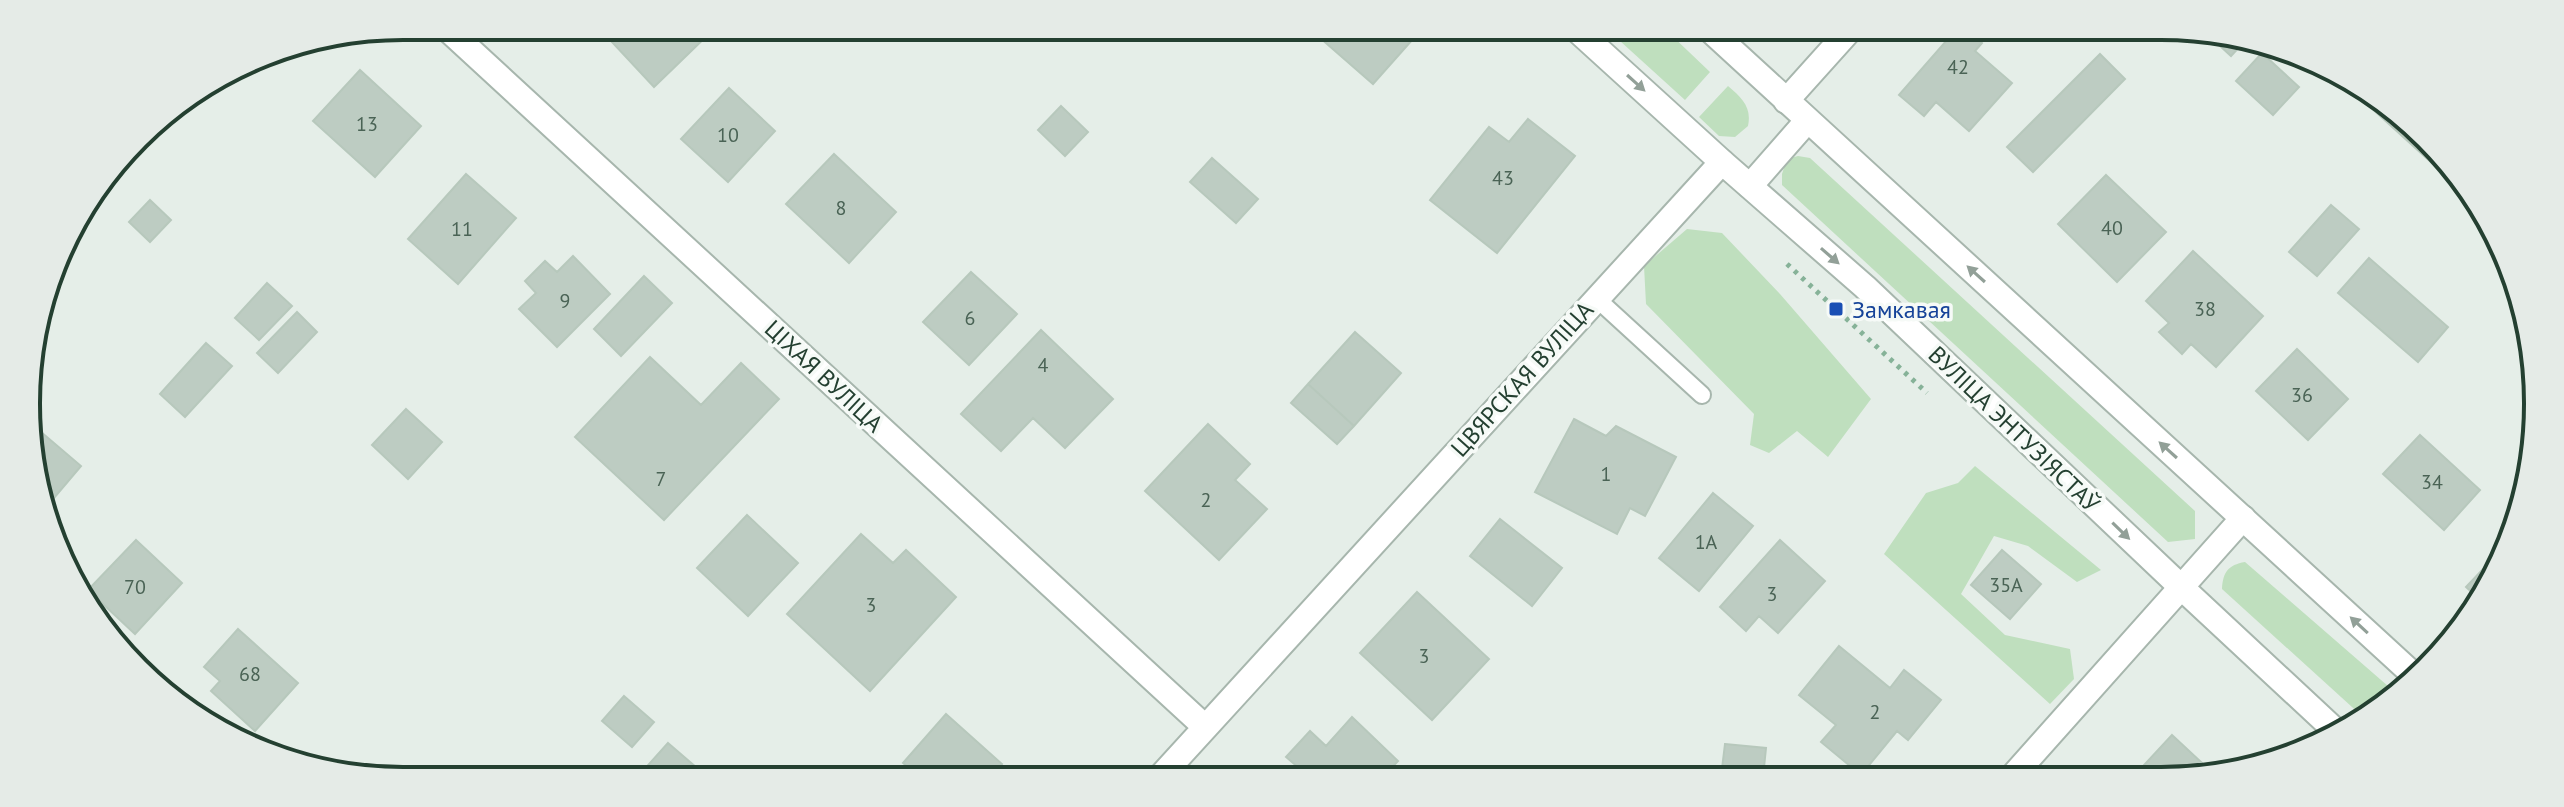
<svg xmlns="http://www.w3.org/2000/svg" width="2564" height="807" font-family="'PT Sans',sans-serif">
<rect width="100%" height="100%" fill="#e5eee8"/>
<path fill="#bfdfbe" d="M1609,31H1667L1710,72L1685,100Z
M1728,86C1742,98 1752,107 1748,126L1735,137L1719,136L1699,117Z
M1798,156L1810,158L2195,511V539L2168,542L1782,185V174L1787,159Z
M1687,229L1722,233L1780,294L1871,399L1828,457L1797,431L1769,453L1750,445L1754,414L1646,304L1644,266Z
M1975,466L2101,570L2077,582L2028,546L1994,536L1961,594L2005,635L2070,649L2074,679L2050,704L1884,554L1926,493L1958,483Z
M2245,562L2396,693L2363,717L2222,589C2223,572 2228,565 2245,562Z"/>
<path fill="#bdccc2" stroke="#b7c8bc" stroke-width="2" d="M598,27H712L714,29L654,87Z
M1311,30H1421L1373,84Z
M1954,32H1970L1982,43L1975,51L2012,83L1969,131L1936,102L1924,116L1899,95Z
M2206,33H2232L2243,43L2231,56Z
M2262,53L2299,87L2273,115L2236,81Z
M2100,54L2125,79L2033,172L2007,147Z
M360,70L421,126L375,177L313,121Z
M729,88L775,131L728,182L681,139Z
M2365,88L2371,90L2438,157L2432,163L2358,96Z
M1061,106L1088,132L1065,156L1038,130Z
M1528,119L1575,156L1497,253L1430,200L1489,127L1509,142Z
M834,154L896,212L849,263L786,204Z
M1212,158L1258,199L1236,223L1190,182Z
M466,174L516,218L458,284L408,239Z
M2106,175L2166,232L2117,282L2058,224Z
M150,200L171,220L150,242L129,222Z
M2331,205L2359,229L2317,276L2289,252Z
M2193,251L2263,316L2216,367L2191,344L2182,354L2159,332L2169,323L2146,301Z
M573,256L610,294L557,347L519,309L536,293L525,281L545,261L557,272Z
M2369,258L2448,327L2418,362L2338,293Z
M971,272L1017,314L969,365L923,322Z
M644,276L672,303L621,356L594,329Z
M267,283L292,306L259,340L235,318Z
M297,312L317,332L278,373L257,353Z
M1041,330L1113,399L1065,448L1033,418L1001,451L961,414Z
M1355,332L1401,373L1354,426L1308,384Z
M206,343L232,366L185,417L160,394Z
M2297,349L2348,399L2308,440L2256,391Z
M650,357L701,405L741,363L779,399L664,520L575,437Z
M1308,384L1354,426L1337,444L1291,403Z
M406,409L442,442L408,479L372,445Z
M1574,419L1606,436L1616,426L1676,457L1645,516L1630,508L1617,534L1535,492Z
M1208,424L1250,464L1235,480L1267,509L1219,560L1145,491Z
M34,426L81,466L43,511L39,501Z
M2420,435L2480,490L2444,530L2383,474Z
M1713,493L1753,526L1699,591L1659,558Z
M747,515L798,563L748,616L697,568Z
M1500,519L1562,568L1532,606L1470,556Z
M861,534L893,563L906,550L956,597L870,691L787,614Z
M136,540L182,583L135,634L88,590Z
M1780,540L1825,581L1778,633L1759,616L1746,631L1720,607Z
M2505,546L2488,592L2481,601L2466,587Z
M2002,550L2041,584L2010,619L1971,585Z
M1417,592L1489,659L1432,720L1360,653Z
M238,629L298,683L255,731L211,691L220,681L204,667Z
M1839,646L1890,688L1904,670L1941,700L1908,740L1897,731L1861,775L1821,742L1836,725L1799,695Z
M624,696L654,722L632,747L602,721Z
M946,714L1002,764L994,774L996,775H917L903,763Z
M1352,717L1398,761L1384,776H1291L1299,768L1286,757L1310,731L1326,746Z
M2172,735L2216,776L2132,778Z
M668,743L704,774L641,773Z
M1725,744L1766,748L1763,777H1721Z
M328,760L344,774H329L320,770Z"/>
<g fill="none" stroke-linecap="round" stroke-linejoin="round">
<defs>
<path id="service" d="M1596,298L1702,395"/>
<path id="minor" d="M444,26L1204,726
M1786,101L1848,32
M1750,186L1807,121
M1162,775L1722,162
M2012,777L2243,518"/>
<path id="tertiary" d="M1578,31L1722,162L1865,287L2181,587L2339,734
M1711,31L2417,678"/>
</defs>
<use href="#service" stroke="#a7b6ad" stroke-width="20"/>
<use href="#minor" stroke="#a7b6ad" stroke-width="28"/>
<use href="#tertiary" stroke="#a7b6ad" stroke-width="28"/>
<path stroke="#86b298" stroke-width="5" stroke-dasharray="4 6" stroke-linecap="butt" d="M1787,264L1927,393"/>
<use href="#service" stroke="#fff" stroke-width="16"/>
<use href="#minor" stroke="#fff" stroke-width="24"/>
<use href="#tertiary" stroke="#fff" stroke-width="24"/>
</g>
<defs><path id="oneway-solid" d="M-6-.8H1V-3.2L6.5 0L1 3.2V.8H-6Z" transform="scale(2)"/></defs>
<g fill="#92a098">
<use href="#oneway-solid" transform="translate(1636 83) rotate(42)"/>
<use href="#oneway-solid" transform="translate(1830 256) rotate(41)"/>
<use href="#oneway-solid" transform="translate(1976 274) rotate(-138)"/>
<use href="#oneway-solid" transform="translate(2168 450) rotate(-138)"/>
<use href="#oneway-solid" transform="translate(2121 531) rotate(44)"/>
<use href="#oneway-solid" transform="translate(2359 625) rotate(-137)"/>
</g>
<rect fill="#1a4fb4" stroke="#f6faf7" stroke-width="3" x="1828" y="301" width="16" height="16" rx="4"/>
<g text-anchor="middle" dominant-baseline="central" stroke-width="7" stroke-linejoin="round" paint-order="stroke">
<g font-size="20" fill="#4a6355">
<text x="1958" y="67">42</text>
<text x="367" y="124">13</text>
<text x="728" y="135">10</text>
<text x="1503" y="178">43</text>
<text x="841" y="208">8</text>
<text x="2112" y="228">40</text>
<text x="462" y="229">11</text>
<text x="565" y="301">9</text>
<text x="2205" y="309">38</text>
<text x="970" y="318">6</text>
<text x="1043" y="365">4</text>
<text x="2302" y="395">36</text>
<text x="1606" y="474">1</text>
<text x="661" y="479">7</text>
<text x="2432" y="482">34</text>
<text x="1206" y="500">2</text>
<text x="1706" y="542">1A</text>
<text x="2006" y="585">35A</text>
<text x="135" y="587">70</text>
<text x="1772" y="594">3</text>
<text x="871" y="605">3</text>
<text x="1424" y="656">3</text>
<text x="250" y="674">68</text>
<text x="1875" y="712">2</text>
</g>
<g font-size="24" fill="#164399" stroke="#f6faf7" text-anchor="start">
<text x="1852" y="309">Замкавая</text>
</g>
<g font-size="24" fill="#244031" stroke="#f6faf7">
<text transform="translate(824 376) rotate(43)">ЦІХАЯ ВУЛІЦА</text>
<text transform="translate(1522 379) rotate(-48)">ЦВЯРСКАЯ ВУЛІЦА</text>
<text transform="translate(2014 429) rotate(44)">ВУЛІЦА ЭНТУЗІЯСТАЎ</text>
</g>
</g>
<path d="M0 0H2564V807H0ZM403 40H2161A363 363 0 0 1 2524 403V404A363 363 0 0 1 2161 767H403A363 363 0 0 1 40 404V403A363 363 0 0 1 403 40Z" fill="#e5ebe7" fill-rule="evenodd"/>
<path fill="none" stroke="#244031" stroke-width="4" d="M403 40H2161A363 363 0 0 1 2524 403V404A363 363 0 0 1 2161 767H403A363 363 0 0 1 40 404V403A363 363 0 0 1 403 40Z"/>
</svg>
